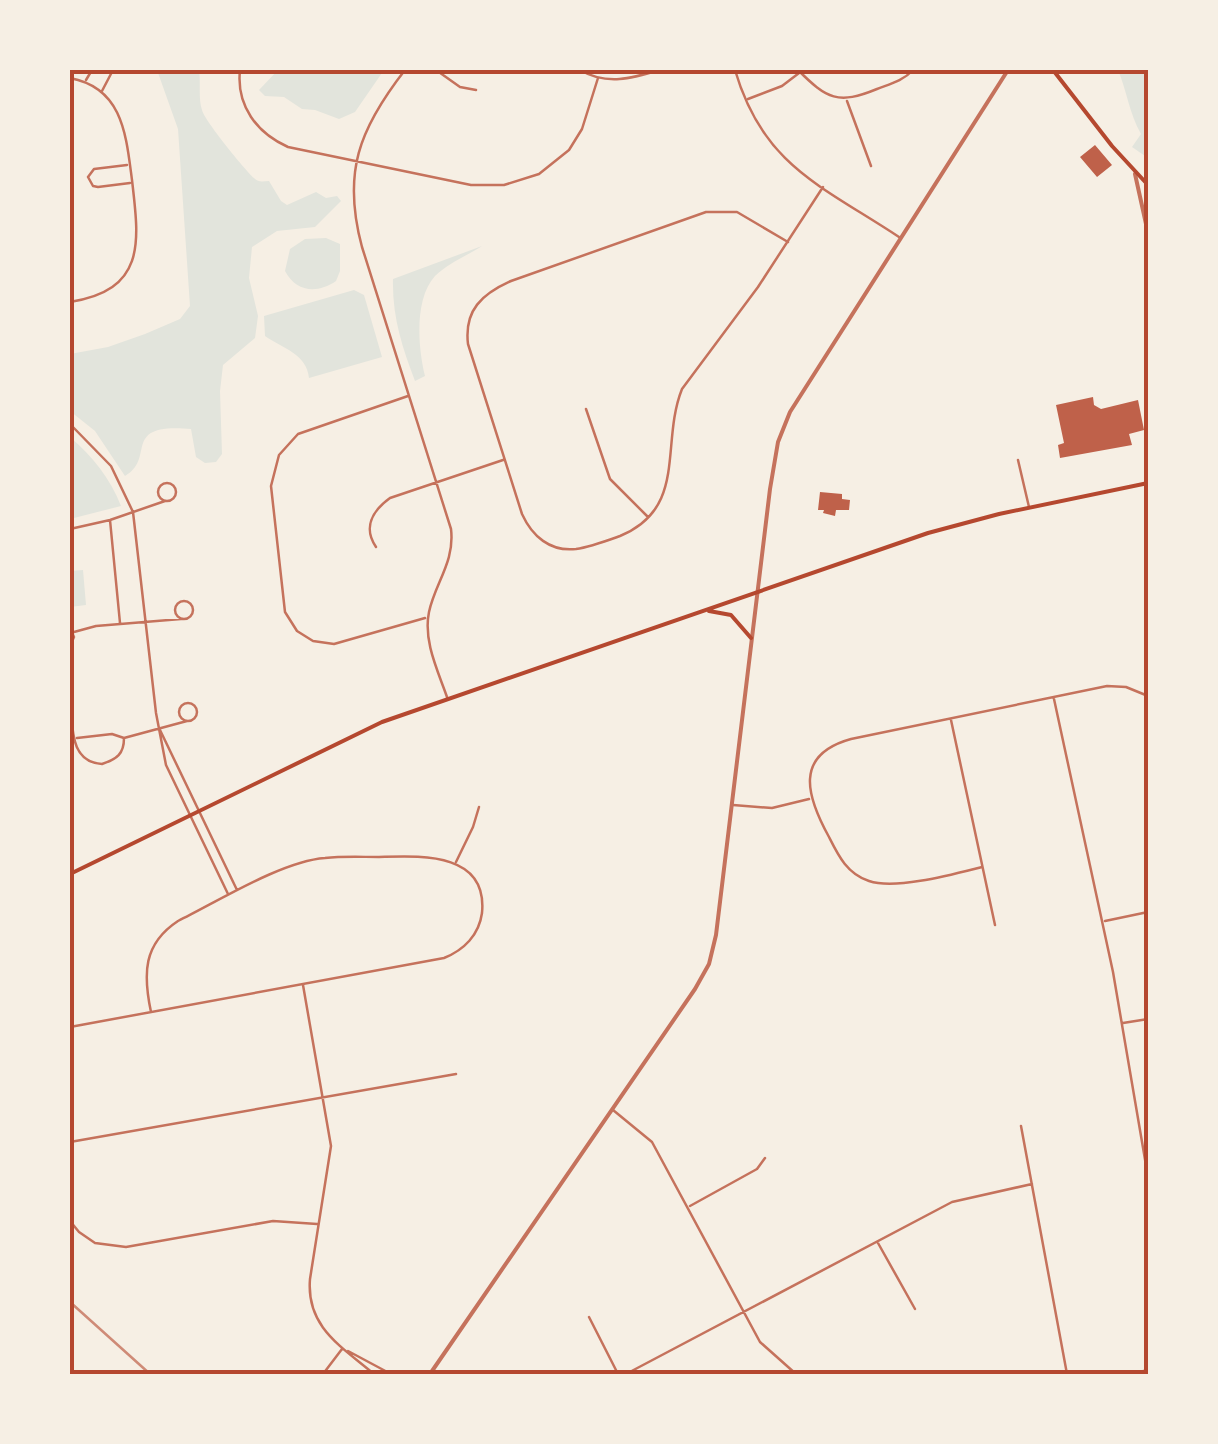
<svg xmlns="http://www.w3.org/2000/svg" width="1218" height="1444" font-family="'PT Sans Narrow',sans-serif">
<rect width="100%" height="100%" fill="#f6efe4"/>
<path fill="#e2e4dc" d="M157,70H199C201,83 198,98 202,110C204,120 245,170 254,178C259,183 263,181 269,181L281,201L287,205L316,192L326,198L337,196L341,201L315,227L277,231L252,247L249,278L258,316L255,338L223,365L220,391L222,454L216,462L205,463L196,457L191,429C119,423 157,458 125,476L95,431L70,411V354L108,347L145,334L180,319L190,306L178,129Z
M278,70H384L355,112L339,119L315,110L302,109L284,97L265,96L259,90Z
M1118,70H1148V158L1132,147L1141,134C1129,113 1127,91 1118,70Z
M326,238L340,244V271L336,281C317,294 296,292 285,271L290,249L305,239Z
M482,246C468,255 447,264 435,276C414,299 418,348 425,376L415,381C402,347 392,316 393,279Z
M354,290L364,295L382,357L309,378C307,354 282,348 265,336L264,316Z
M70,437C93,457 110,478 121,506L70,519Z
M83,570L86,605L70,607V571Z"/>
<path fill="#bf614a" d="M1095,145L1112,165L1097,177L1080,157Z
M1093,397L1094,405L1101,409L1138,400L1144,430L1129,434L1132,445L1060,458L1058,445L1064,443L1056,405Z
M820,492L842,494V499L850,500L849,510H836L835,516L823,513L824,510H818Z"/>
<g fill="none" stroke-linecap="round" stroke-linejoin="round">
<path stroke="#c5725c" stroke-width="2.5" d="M240,70C236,106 257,133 288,147L471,185H504L539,174L569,150L582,129L598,78
M405,70C359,129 342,173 362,247L451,529C455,562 435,583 429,612C423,641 438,671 447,697
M436,70L460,87L476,90
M580,70C607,86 633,78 660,70
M735,70C763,166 822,186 899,237
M798,70C827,99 838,105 877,89C890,84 903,81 913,70
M70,78C123,88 126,135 132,180C139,241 147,290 70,302
M86,80L92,70
M102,91L113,70
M748,99L782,86L803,70
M847,101L871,166
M127,165L94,169L88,177L93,186L98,187L130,183
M788,242L737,212H706L511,281C482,294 464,310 468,344L522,514C532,536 550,552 576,549C590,547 606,541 620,536C688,508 660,444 682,389L758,287L823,187
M408,396L298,434L279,455L271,486L285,612L297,631L313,641L334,644L425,618
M586,409L610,479L648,517
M70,424L111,466L133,512L156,713L166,765L228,894
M1018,460L1029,507
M158 492a9 9 0 1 1 18 0a9 9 0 1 1-18 0Z
M110,520L120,623
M70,529L110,520L165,501
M376,547C363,528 372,511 390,498L503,460
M175 610a9 9 0 1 1 18 0a9 9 0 1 1-18 0Z
M74,632L96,626L181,619
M70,646L74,637L70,628
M1054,699L1113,972L1148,1177
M70,701C73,726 69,762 102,764C117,759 124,754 124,738
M179 712a9 9 0 1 1 18 0a9 9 0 1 1-18 0Z
M951,720L995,925
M160,730L237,890
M77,738L112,734L124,738L187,721
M733,805L772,808L809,799
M456,862L473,827L479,807
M982,867C954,874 896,890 869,881C847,874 838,855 829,837C807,797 793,755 851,739L1107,686L1126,687L1148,696
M1105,921L1148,912
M303,985L331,1146L310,1279C306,1327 341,1346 374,1374
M1123,1023L1148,1019
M70,1027L444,958C464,950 479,935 482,913C488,851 419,856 379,857C361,857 343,856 325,858C282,861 217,902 178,921C143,944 143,974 151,1012
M613,1110L652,1142L760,1342L796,1374
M1021,1126L1067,1374
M70,1142L456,1074
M690,1206L757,1169L765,1158
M70,1221L79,1232L95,1243L126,1247L273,1221L317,1224
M878,1243L915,1309
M589,1317L618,1374
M348,1351L391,1374
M323,1374L342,1349
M626,1374L952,1202L1032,1184
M1131,1374L1148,1370"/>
<path stroke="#c5725c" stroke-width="4" d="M1135,174L1148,233
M430,1374L695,989L709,964L716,935L770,489L778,442L790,412L1008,70"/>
<path stroke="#b5482f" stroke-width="4" d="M1053,70L1112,146L1148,185
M709,611L731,615L751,638
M70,874L382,722L928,533L999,514L1148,483"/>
<path stroke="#cf8b77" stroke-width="2.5" d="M70,1302L150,1374"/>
</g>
<rect width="1218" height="1444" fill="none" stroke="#f6efe4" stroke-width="145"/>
<rect x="72" y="72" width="1074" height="1300" fill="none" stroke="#b5482f" stroke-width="4"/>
</svg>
